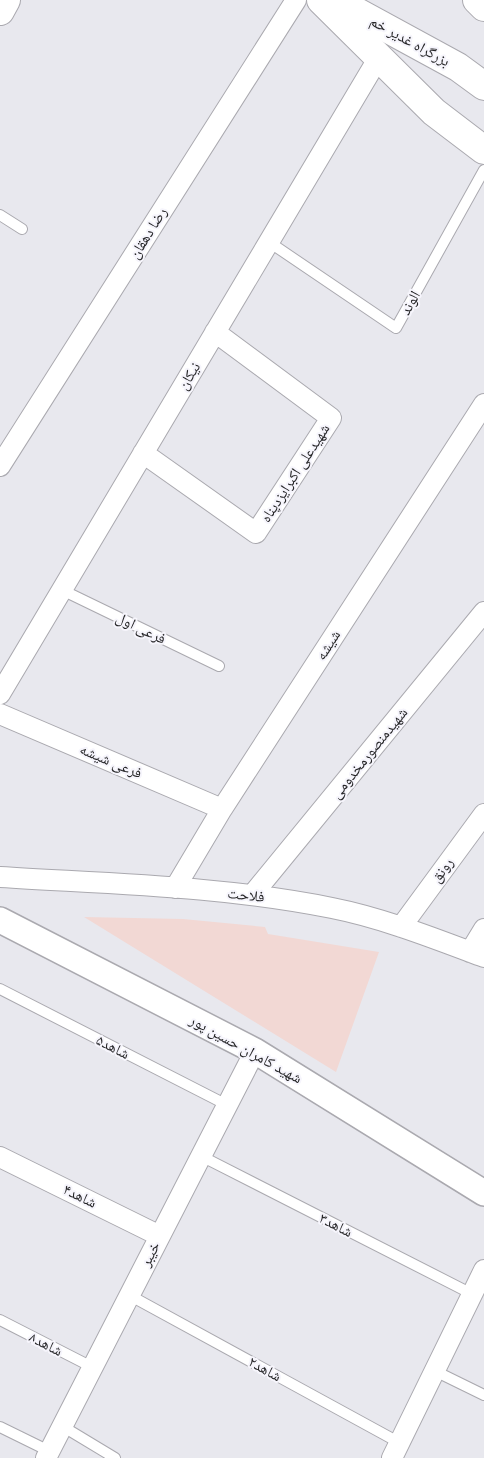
<svg xmlns="http://www.w3.org/2000/svg" width="484" height="1458" font-family="Karla,'Noto Naskh Arabic',sans-serif">
<rect width="100%" height="100%" fill="#e8e8ee"/>
<path fill="#f2d8d4" d="M84,917L183,919L265,927L268,934L379,952L336,1072Z"/>
<g fill="none" stroke-linecap="round" stroke-linejoin="round">
<defs>
<path id="service" d="M0,215L22,229
M269,242L396,328L484,170
M62,590L219,666
M0,989L227,1105
M201,1156L472,1294
M129,1295L400,1443
M0,1320L92,1367
M435,1371L484,1395
M62,1426L115,1458
M0,1427L49,1451"/>
<path id="minor" d="M143,453L256,533L331,418L215,332
M0,466L296,0
M0,694L379,57
M0,714L222,809
M0,877C111,884 223,886 332,908C383,918 436,939 484,957
M175,888L222,809L484,404
M253,894L484,612
M401,927L484,814
M470,952L484,929
M0,1157L160,1236
M46,1458L255,1051
M392,1458L484,1270"/>
<path id="tertiary" d="M0,920L255,1051L484,1193"/>
<path id="secondary" d="M321,0L434,112L484,150
M0,11L6,0"/>
<path id="trunk" d="M335,0L458,67L484,86
M477,0L484,7"/>
</defs>
<use href="#service" stroke="#aaa9af" stroke-width="12"/>
<use href="#minor" stroke="#aaa9af" stroke-width="22"/>
<use href="#tertiary" stroke="#aaa9af" stroke-width="28"/>
<use href="#secondary" stroke="#aaa9af" stroke-width="30"/>
<use href="#trunk" stroke="#aaa9af" stroke-width="30"/>
<use href="#service" stroke="#fff" stroke-width="10"/>
<use href="#minor" stroke="#fff" stroke-width="20"/>
<use href="#tertiary" stroke="#fff" stroke-width="25"/>
<use href="#secondary" stroke="#fff" stroke-width="28"/>
<use href="#trunk" stroke="#fff" stroke-width="28"/>
</g>
<g text-anchor="middle" dominant-baseline="central" stroke-width="4" stroke-linejoin="round" paint-order="stroke">
<g font-size="15" fill="#262628" stroke="#f6f5fc">
<text transform="translate(410 41) rotate(29)">بزرگراه غدیر خم</text>
<text transform="translate(148 233) rotate(-58)">رضا دهقان</text>
<text transform="translate(410 303) rotate(-61)">الوند</text>
<text transform="translate(189 376) rotate(-59)">نیکان</text>
<text transform="translate(295 473) rotate(-57)">شهیدعلی اکبرایزدپناه</text>
<text transform="translate(141 628) rotate(26)">فرعی اول</text>
<text transform="translate(328 645) rotate(-57)">شیشه</text>
<text transform="translate(369 753) rotate(-51)">شهیدمنصورمخدومی</text>
<text transform="translate(111 761) rotate(23)">فرعی شیشه</text>
<text transform="translate(442 870) rotate(-54)">رونق</text>
<text transform="translate(246 895) rotate(6)">فلاحت</text>
<text transform="translate(113 1047) rotate(27)">شاهد۵</text>
<text transform="translate(246 1049) rotate(29)">شهید کامران حسین پور</text>
<text transform="translate(80 1196) rotate(26)">شاهد۴</text>
<text transform="translate(336 1225) rotate(27)">شاهد۳</text>
<text transform="translate(150 1254) rotate(-63)">خیبر</text>
<text transform="translate(46 1344) rotate(27)">شاهد۸</text>
<text transform="translate(265 1369) rotate(29)">شاهد۲</text>
</g>
</g>
</svg>
